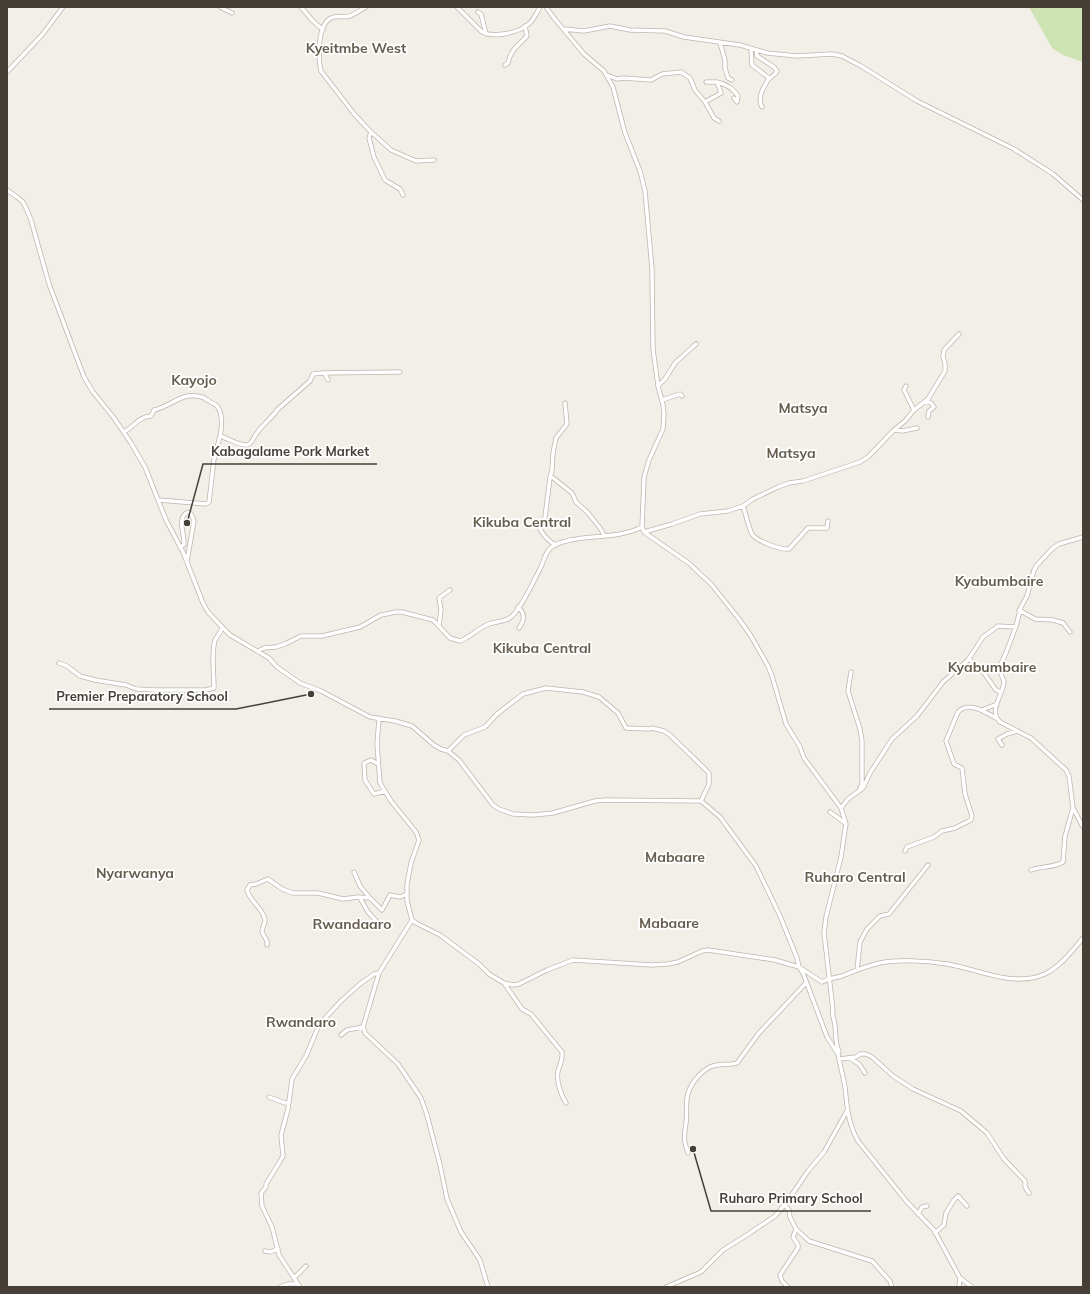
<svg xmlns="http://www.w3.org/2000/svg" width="1090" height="1294" font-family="Mulish,sans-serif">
<rect width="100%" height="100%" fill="#f2efe8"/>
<path fill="#cee3b3" d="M1029,7H1083V62L1063,55L1052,48Z"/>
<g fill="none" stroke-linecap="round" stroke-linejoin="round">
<defs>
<path id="minor" d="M220,7L232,13
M301,7L313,21L323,30
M366,7C361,10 355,14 350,16C344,18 337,15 331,18C317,25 318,58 321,71L355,115L370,131L391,150L416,161L434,160
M457,7L482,32C495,38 519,33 530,23C534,19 537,12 540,7
M546,7L554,18L584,54L604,71L613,87L625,133L640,171L645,191L652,269L653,349L658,386L663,405L664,415L663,429L649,460L644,477L642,527L644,532L651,537L690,564L697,571L711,584L739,619L751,636L768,666L772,676L786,724L800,747L804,758L841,808L846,824L845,830L841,857L826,917L824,933L833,1010C831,1016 835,1020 835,1026C836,1035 835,1043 839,1051L838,1054C840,1065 843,1076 845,1087C847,1107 848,1123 858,1141L907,1202L934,1230L960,1278L972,1287
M478,12L481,14L486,34
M564,29L584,31L610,26L630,30L665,31L684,37L740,45L767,53L797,56L832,54L842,56L861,66L917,101L1014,149L1053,174L1083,200
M720,43L725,60V68L728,78L732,80
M751,49L752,65L769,78
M756,50L757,56L774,67L777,71C775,76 771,76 768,80C763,88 757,98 762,107
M505,65L508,63C511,49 518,46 527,36L525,26
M7,72L42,35L63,7
M607,75L617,79L623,78L651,80L662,74L681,72L690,78L695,90L705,102L714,118L719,121
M717,82C726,84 733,88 738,96L737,102L734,98
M705,102L721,93L717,82H706
M371,132L369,138L374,157L385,180L400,189L403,195
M7,190L17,197L23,202L26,208L31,220L49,284L84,377L93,392L114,418L131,443L145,467L166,520L183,552L203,603L208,612L224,629L230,635L269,658L277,667L300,683L321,691L370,717L395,721L412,726L434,745L441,749L448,751L459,760L493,805L499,809L513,814L534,815L553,813L595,801L605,800L701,801L720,817L756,866L780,916L797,958L799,967L803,973L827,1037L838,1054
M323,373L325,374L328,380
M658,386L665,379L675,363L696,344
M906,386L904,390L914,410
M662,400L680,394L682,396
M925,401L931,403L934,407L929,411L928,417
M565,403L567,424L556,438L553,453L552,470L550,478L552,477L572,493L576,502L588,513L600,528L604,535
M894,430L902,431L917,428
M124,432C133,427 140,416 151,416L154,410C166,408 176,398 188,396C197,395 202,396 209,401C211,403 214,403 217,406C223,413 222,428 220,436
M550,478L545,517L540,529C544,536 549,542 556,545
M159,500L206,504L209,502L214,459L220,436C227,438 240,446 247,445C252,444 254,436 257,433C263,424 272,418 278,409L310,381L313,374L322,373L400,372
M743,506C746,514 748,526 752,534C756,541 781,550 789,549L808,528H827L828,521
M644,532L672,524L700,514L728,511L743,506L753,499L778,487L789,483L803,481L860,462L868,457L894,430L905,421L914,410L928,399L945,371V363L943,357L944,350L959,334
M1083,537L1059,544L1053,548L1037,565L1034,570L1027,596L1021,607L1016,626L1006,653L999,668L1004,682C1003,695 988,710 1000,722L1031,738L1066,770L1069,776L1073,808L1083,827
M180,547L184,545C185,535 176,517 188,512L191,514L194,521L187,561
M518,607C526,614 524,621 519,628
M1019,610L1035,619L1053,620L1063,623L1070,632
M439,625L441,610L439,598L450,590
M258,651L264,648L276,647L285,644L301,636H322L360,627L381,615L396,612H402L433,620L450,638L460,641C471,637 478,628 489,624C498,621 508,622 514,614C525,601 532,584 540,569C544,561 545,551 553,546C559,542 564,542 570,540C594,535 620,538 642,527
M969,659L984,673L996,690L1001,692
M59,663L67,666L80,676L95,680L126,685L136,689L156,690H206L214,688C214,672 211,656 215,640C217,635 221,634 222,627
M851,672L848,691L860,729L862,741V785L860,788
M982,710L997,704
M379,719L377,744L380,783L391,801L416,832L419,840L411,863L407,884V901L412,920L416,923L440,935L479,964L489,974L504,983L513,985L519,984L547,970L573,960L652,965L667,964L678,962L702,951L708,950L775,960L799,967L822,982C829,978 835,978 842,976C854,971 867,966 880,963C898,959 928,961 947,964C979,969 1012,988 1045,974C1060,967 1073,950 1083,938
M1002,745L998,739L1007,734L1018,731
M448,751L464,735L485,727L497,714L523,694L546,688L583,692L599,697L618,713L626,728L650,729L652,728L664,731L670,735L709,773V784L701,801
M378,764L371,760L364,763L365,780L374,794L385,791
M841,808L848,799L863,788L870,773L892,739L917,716L943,682L968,660L983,637L998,626L1016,627
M830,812L845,823
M905,851L907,847L934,837L942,831L955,828L971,820L972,816L965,794L962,768L954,764L946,741L958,712C969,701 985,712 996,718
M1031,870C1042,866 1053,868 1063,862L1065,836L1073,808
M354,872L360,886L370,898
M360,898L368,912L378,923
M412,920L379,973L363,1027L365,1033L398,1064L421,1098L427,1115L440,1165L447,1199L461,1232L480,1260L488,1287
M267,945V941L262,932C262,927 265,924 265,920C264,909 250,902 247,890L250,885L256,884L268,879L282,889L293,893H318L343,899L358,897L370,898L382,910L390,895L400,897L407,894
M857,970L860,942L867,929L880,916L889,914L928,865
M504,983L522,1009L531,1014L562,1052C563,1062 560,1063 558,1071C556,1081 561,1095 566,1103
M341,1035L347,1030L363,1027
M839,1059L856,1057L860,1054H866L872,1057L893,1076L913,1089L961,1111L987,1133L1004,1159L1025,1181V1187L1029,1193
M851,1059L859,1064L865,1073
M269,1097L285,1103L289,1102
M688,1153C683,1138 684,1138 686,1123C687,1115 686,1107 687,1098C689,1085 699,1073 710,1067C721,1062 730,1066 737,1063L759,1033L806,983
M785,1205L789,1210L790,1217L796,1229L809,1241L872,1261L890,1281L892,1287
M918,1214L922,1207L927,1206
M935,1233L944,1225L946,1213L954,1200L958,1196L967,1206
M265,1251L270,1252L278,1249
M294,1278L306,1266
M280,1287L288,1284H298
M300,1287L279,1255L272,1227L262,1206L261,1193L266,1187V1184L279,1163L283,1156L281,1135L288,1109L292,1079L306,1056L319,1025L341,1001L360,984L374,974L379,973
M666,1287L701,1272L723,1250L747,1235L775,1216L787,1202L808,1171L824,1152L847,1111
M788,1287L782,1281L780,1275L798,1248V1245L793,1237L796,1229
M959,1287L960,1278"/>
</defs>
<use href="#minor" stroke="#bdb6ab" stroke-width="5"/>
<use href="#minor" stroke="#fff" stroke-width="3.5"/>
</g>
<g text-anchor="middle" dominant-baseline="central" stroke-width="3.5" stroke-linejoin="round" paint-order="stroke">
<g font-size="14" font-weight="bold" fill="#675d4f" stroke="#fff">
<text x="356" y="48">Kyeitmbe West</text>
<text x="194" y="380">Kayojo</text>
<text x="803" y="408">Matsya</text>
<text x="791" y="453">Matsya</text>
<text x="522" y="522">Kikuba Central</text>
<text x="999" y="581">Kyabumbaire</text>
<text x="542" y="648">Kikuba Central</text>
<text x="992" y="667">Kyabumbaire</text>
<text x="675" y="857">Mabaare</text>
<text x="135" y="873">Nyarwanya</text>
<text x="855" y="877">Ruharo Central</text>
<text x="669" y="923">Mabaare</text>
<text x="352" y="924">Rwandaaro</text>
<text x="301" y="1022">Rwandaro</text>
</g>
</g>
<path fill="none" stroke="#453f37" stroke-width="1.5" d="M187 523L203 464H377M311 694L236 709H49M693 1149L711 1211H871"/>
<g fill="#453f37" stroke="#fff" stroke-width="1.5">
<circle cx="187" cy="523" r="4"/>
<circle cx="311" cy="694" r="4"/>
<circle cx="693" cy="1149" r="4"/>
</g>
<g font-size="13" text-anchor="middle" font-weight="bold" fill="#453f37" stroke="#fff" stroke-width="3.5" stroke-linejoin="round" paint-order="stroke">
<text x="290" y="456">Kabagalame Pork Market</text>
<text x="142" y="701">Premier Preparatory School</text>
<text x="791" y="1203">Ruharo Primary School</text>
</g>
<rect width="1090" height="1294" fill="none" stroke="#453f37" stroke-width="16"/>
</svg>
